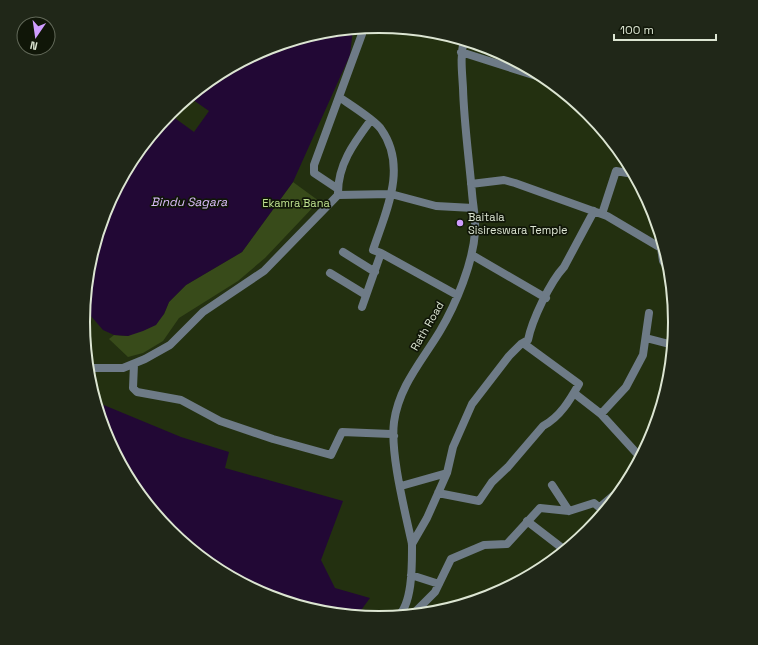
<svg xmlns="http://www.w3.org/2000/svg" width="758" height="645" font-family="'Space Grotesk',sans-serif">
<rect width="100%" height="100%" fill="#233010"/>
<path fill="#384b1a" d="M293,182L319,201L265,258L238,281L179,318L163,341L143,353L128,357L109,339L114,335L128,336L164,314L169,302L186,285L242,252Z"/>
<path fill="#220835" d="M353,29L350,55L293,182L242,252L186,285L169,302L164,314L156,325L143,331L128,336L114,335L103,330L84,308C85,294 86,279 88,265C98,209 137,140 181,103L172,116L194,132L209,111L189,97C239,56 289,35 353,29Z
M94,401L181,437L229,452L225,468L343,501L321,560L335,588L370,598L359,613L348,616L321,613L265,596L214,569L169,532L132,487L105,436Z"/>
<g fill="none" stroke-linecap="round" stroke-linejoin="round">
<path stroke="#6e7b87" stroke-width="8" d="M461,52L549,80
M339,97C349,104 375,120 381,129C408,167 386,211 373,250L381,253
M471,184L504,180L515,183L607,216L661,248L663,261L671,273
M338,189L314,173V165L362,34
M338,193C338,164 354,143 371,120
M602,214L616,171L633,174L638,182
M343,252L375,272
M472,255L546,298
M330,273L366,295
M362,307L381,253L457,295
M646,338L673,345
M134,364L133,388L137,392L181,400L220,421L273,439L331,455L342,432L391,434L394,436
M87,368H123L145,359L170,345L203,312L264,271L338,195L391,194L436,206L473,208
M574,393L601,414L641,458
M601,414L626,387L643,355L649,313
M552,485L569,511
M401,486L447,473L453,447L472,404L509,356L521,344L528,340C532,320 550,282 564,267L594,211
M438,493L479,501L492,482L508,467L543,426C560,417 570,400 579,384L523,343
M600,507L628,483
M527,521L566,551
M412,544L427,518L447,473
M411,575L439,584
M411,616L435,592L451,559L484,545L507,544L540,508L569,511L594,503L605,512
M397,617C413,605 412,563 412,544C405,511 390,454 394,422C399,386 422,361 440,331C456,304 473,263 475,232C476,219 473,206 472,193C469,158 464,123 463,88C462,71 460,56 464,40"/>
</g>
<circle fill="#d09dff" stroke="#101608" stroke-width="1.5" cx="460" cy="223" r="4"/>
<g text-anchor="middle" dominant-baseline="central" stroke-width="3.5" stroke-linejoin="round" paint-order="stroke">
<g font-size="11" fill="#bee18f" stroke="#101608">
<text x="296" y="203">Ekamra Bana</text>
</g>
<g font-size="11" fill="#dce5d2" stroke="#101608" text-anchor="start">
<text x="468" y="217">Baitala<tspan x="468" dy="13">Sisireswara Temple</tspan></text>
</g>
<g font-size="11" fill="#dce5d2" stroke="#101608">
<text transform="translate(427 326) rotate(-60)">Rath Road</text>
</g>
<g font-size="12" font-style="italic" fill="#ddbefc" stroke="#101608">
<text x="189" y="202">Bindu Sagara</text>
</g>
</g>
<path d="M0 0H758V645H0ZM90 322a289 289 0 1 1 578 0a289 289 0 1 1-578 0Z" fill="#202718" fill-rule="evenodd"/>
<path fill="none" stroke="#dce5d2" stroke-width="2" d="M90 322a289 289 0 1 1 578 0a289 289 0 1 1-578 0Z"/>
<g transform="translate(36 36) rotate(193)"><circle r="19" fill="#101608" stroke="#626959"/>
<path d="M0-3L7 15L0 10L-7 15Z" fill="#d09dff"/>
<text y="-6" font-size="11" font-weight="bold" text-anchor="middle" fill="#dce5d2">N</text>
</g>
<path d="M614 34v6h102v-6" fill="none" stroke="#dce5d2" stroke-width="2"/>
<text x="620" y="34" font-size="12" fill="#dce5d2" stroke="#101608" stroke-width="3" paint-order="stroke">100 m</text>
</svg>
